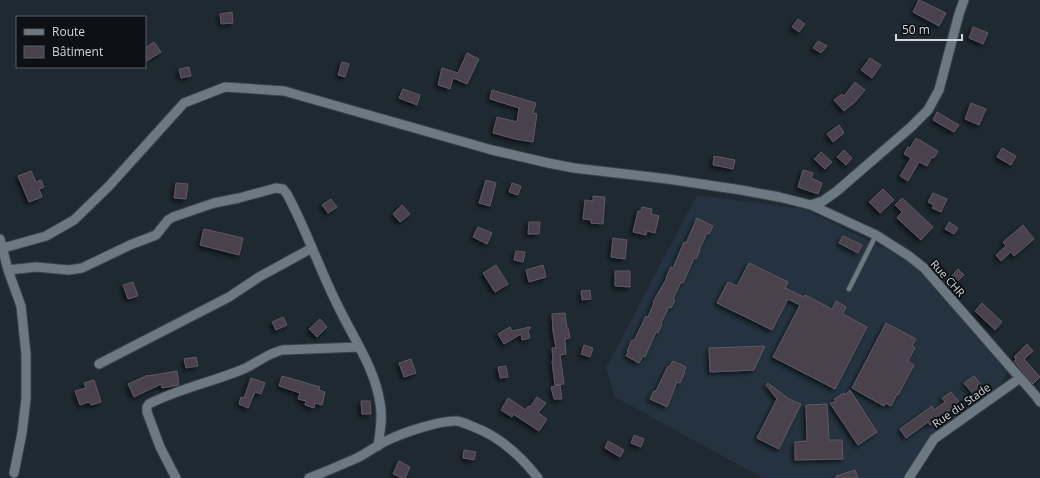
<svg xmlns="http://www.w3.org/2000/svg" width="1040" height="478" font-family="'Open Sans',sans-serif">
<defs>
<filter id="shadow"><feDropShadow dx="-2.5" dy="2.5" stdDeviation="2" flood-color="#0009"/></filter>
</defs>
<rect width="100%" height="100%" fill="#1f2931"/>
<path fill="#24333f" d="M697,195L804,209L906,259L920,270L1007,370L1001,386L928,438L903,478H763L615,397L606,368Z"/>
<path fill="#48424d" stroke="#5f5965" filter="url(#shadow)" d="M919,0L946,13L939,26L913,12Z
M232,12L233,23L221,24L220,14Z
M798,19L805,24L799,32L792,27Z
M973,27L988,33L983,44L969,38Z
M818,41L827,46L821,53L813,48Z
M154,42L161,52L145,62V48Z
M467,53L479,59L467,84L453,78L450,89L438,85L442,68L458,73Z
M870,58L881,65L872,78L861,70Z
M342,62L349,64L345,77L338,75Z
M189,67L191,76L181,78L179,69Z
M855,82L865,90L855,102L844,111L834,100L842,94L844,96Z
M403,89L420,95L417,105L399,98Z
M492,90L536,103L533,113L537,114L533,142L515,139L493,133L497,117L517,122L519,108L490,99Z
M971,103L986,109L979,125L965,119Z
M937,112L959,125L954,132L933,120Z
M839,125L844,133L833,142L827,134Z
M916,138L938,151L934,158L932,157L927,166L919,162L908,181L900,176L911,158L904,154L908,147L910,148Z
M1002,148L1016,156L1011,165L997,157Z
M844,150L852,158L846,165L837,157Z
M821,152L832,162L825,169L814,159Z
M714,156L735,160L733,169L713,165Z
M803,170L813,173L811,178L822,183L818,194L798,187Z
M31,171L36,182L41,180L44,187L39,189L42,197L29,202L18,176Z
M486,180L496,183L490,206L479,203Z
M176,183L188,184L186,199L174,198Z
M512,183L521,186L518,195L509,192Z
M883,189L894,200L880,213L869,202Z
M933,193L947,199L941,212L932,208L934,205L928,202Z
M593,196L605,197L603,224L591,223V220L583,219L585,200L593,201Z
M902,198L933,227L921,240L897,218L902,212L895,205Z
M331,199L337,207L328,213L322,205Z
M402,205L410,214L400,222L393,214Z
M642,207L652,209L651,214L659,216L655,233L647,231L646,235L633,232L638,211H641Z
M697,218L713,226L709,234L707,233L699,250H700L696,259L694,258L683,283L681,282L673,299L675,300L671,308L669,307L661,323L662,324L658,333L656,332L645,357L643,356L639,363L626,356L628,352L627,351L632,340L634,341L646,316L648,317L654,303L653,302L667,278H666L671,267L673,268L684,242L686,243Z
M529,222H540L539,234H528Z
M949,222L958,228L954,234L945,229Z
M1023,225L1034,239L1014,256L1011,252L1001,261L996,255L1006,246L1003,242Z
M478,227L492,233L487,244L473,237Z
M204,229L243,238L239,255L200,245Z
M843,236L862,245L858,253L839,243Z
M613,238L627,240L625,259L611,257Z
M516,251L525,252L523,262L514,260Z
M749,263L788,282L785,288L804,297L805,295L832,309L836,301L846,307L843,314L867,327L835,389L773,357L800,305L788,299L772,330L717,303L728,282L737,286Z
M496,265L508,284L495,292L483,273Z
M543,265L546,277L529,282L526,270Z
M958,269L964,275L956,283L950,278Z
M615,271H630V287L615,286Z
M133,282L138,296L128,299L123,285Z
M590,290L591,299L582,300L581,291Z
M982,303L1002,322L995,330L975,311Z
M565,313L567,328H568L570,338L565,339L566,354L560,355L564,384L555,385L552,361H553L552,348H556L553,331L552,314Z
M283,317L287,325L276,330L272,322Z
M320,319L327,327L317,337L309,329Z
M886,323L916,339L912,346L915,348L908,361L914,365L898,395L897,394L891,406L885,403L884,406L852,388Z
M510,327L512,331L530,327L531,328L528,330L530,338L522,340L521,334L504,344L498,334Z
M1027,344L1033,351L1024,359L1040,377L1033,384L1014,361L1016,359L1014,357Z
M584,345L593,348L590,357L581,354Z
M765,346L754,370L710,372L709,348Z
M196,357L198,366L186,368L184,359Z
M411,359L416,373L404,377L399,363Z
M673,361L686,367L684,372H685L680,383L677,382L667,407L650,399L654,391H656L668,366L669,367Z
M506,366L508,377L500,378L498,367Z
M177,371L179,385L162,388L161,384L134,397L128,384L148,375V376Z
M282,376L320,387L319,390L325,392L322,405L315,403L314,408L305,405L306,401L298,399L300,393L279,386Z
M974,376L983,387L973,394L964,383Z
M251,378L265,383L261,394L255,392L248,408L239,404L241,397L244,398Z
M94,380L101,402L91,405L89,402L80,405L75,391L86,388L84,383Z
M768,383L789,399L801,404L779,449L757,438L777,399L766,385Z
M560,385L562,399H554L551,387Z
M850,390L877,432L858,445L830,403L836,402L834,399L844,393L845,395Z
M951,392L960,403L930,425L928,422L906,438L900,429L932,406L934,410L945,402L942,398Z
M537,397L546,403L538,413L547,419L539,431L513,414L512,417L501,410L508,398L526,410L528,406L530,407Z
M361,401H370L371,414H362Z
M827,404L829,440H842L843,459L795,460V442L807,441L806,405Z
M634,435L644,439L641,447L631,443Z
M608,441L624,450L620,457L605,448Z
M464,450L476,452L474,460L463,458Z
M399,461L410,467L405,478H402L393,474Z
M855,470L858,478H836V476Z"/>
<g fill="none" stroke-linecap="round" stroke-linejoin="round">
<defs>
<path id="lane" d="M849,289L876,235"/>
<path id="street" d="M811,205L823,201L837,191L911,127L928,110L939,90L959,14L964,0
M0,239L8,270L21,306L26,354V399L22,433L14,473
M0,249L46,236L74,220L109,186L184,103L225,87L284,91L492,150L548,163L574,168L668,179L741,190L779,197L811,205L876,235L909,256L924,268L1035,395L1040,402
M8,270L36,267L69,270L82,268L130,245L156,235L168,220L173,217L214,203L239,198L276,188L283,189L287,194C307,231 320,271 339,308C354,339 375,369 380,403C383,417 380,432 378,446
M99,364L229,297L259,277L312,248
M176,478L160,447L147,412V407L149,404C178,389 212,382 241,370C256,364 266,354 282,350L359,347
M309,478C325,472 341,465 357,458C367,453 376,446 386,441C402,433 440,420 457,421C463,422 469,425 474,427C500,437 521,456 538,478
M909,478L934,439L1020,378"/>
</defs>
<use href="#lane" stroke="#3c454b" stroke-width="6"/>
<use href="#street" stroke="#3c454b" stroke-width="11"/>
<use href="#lane" stroke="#6d7982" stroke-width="4.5"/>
<use href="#street" stroke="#6d7982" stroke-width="9"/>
</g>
<g text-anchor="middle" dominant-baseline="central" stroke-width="4" stroke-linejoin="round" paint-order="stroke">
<g font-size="11" fill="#cfd5db" stroke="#0d1115">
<text transform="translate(948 278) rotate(48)">Rue CHR</text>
<text transform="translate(961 405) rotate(-35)">Rue du Stade</text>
</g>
</g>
<rect x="16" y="16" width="130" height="52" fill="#0d1115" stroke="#5b5f64"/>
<rect x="24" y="29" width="20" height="6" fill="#6d7982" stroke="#5b5f64"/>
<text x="52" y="36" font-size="12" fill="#cfd5db">Route</text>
<rect x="24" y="46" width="20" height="12" fill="#48424d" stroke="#5b5f64"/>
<text x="52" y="56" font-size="12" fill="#cfd5db">Bâtiment</text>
<path d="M896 34v6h66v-6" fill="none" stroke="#cfd5db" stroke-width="2"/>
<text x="902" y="34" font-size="12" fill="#cfd5db" stroke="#0d1115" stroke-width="3" paint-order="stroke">50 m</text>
</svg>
